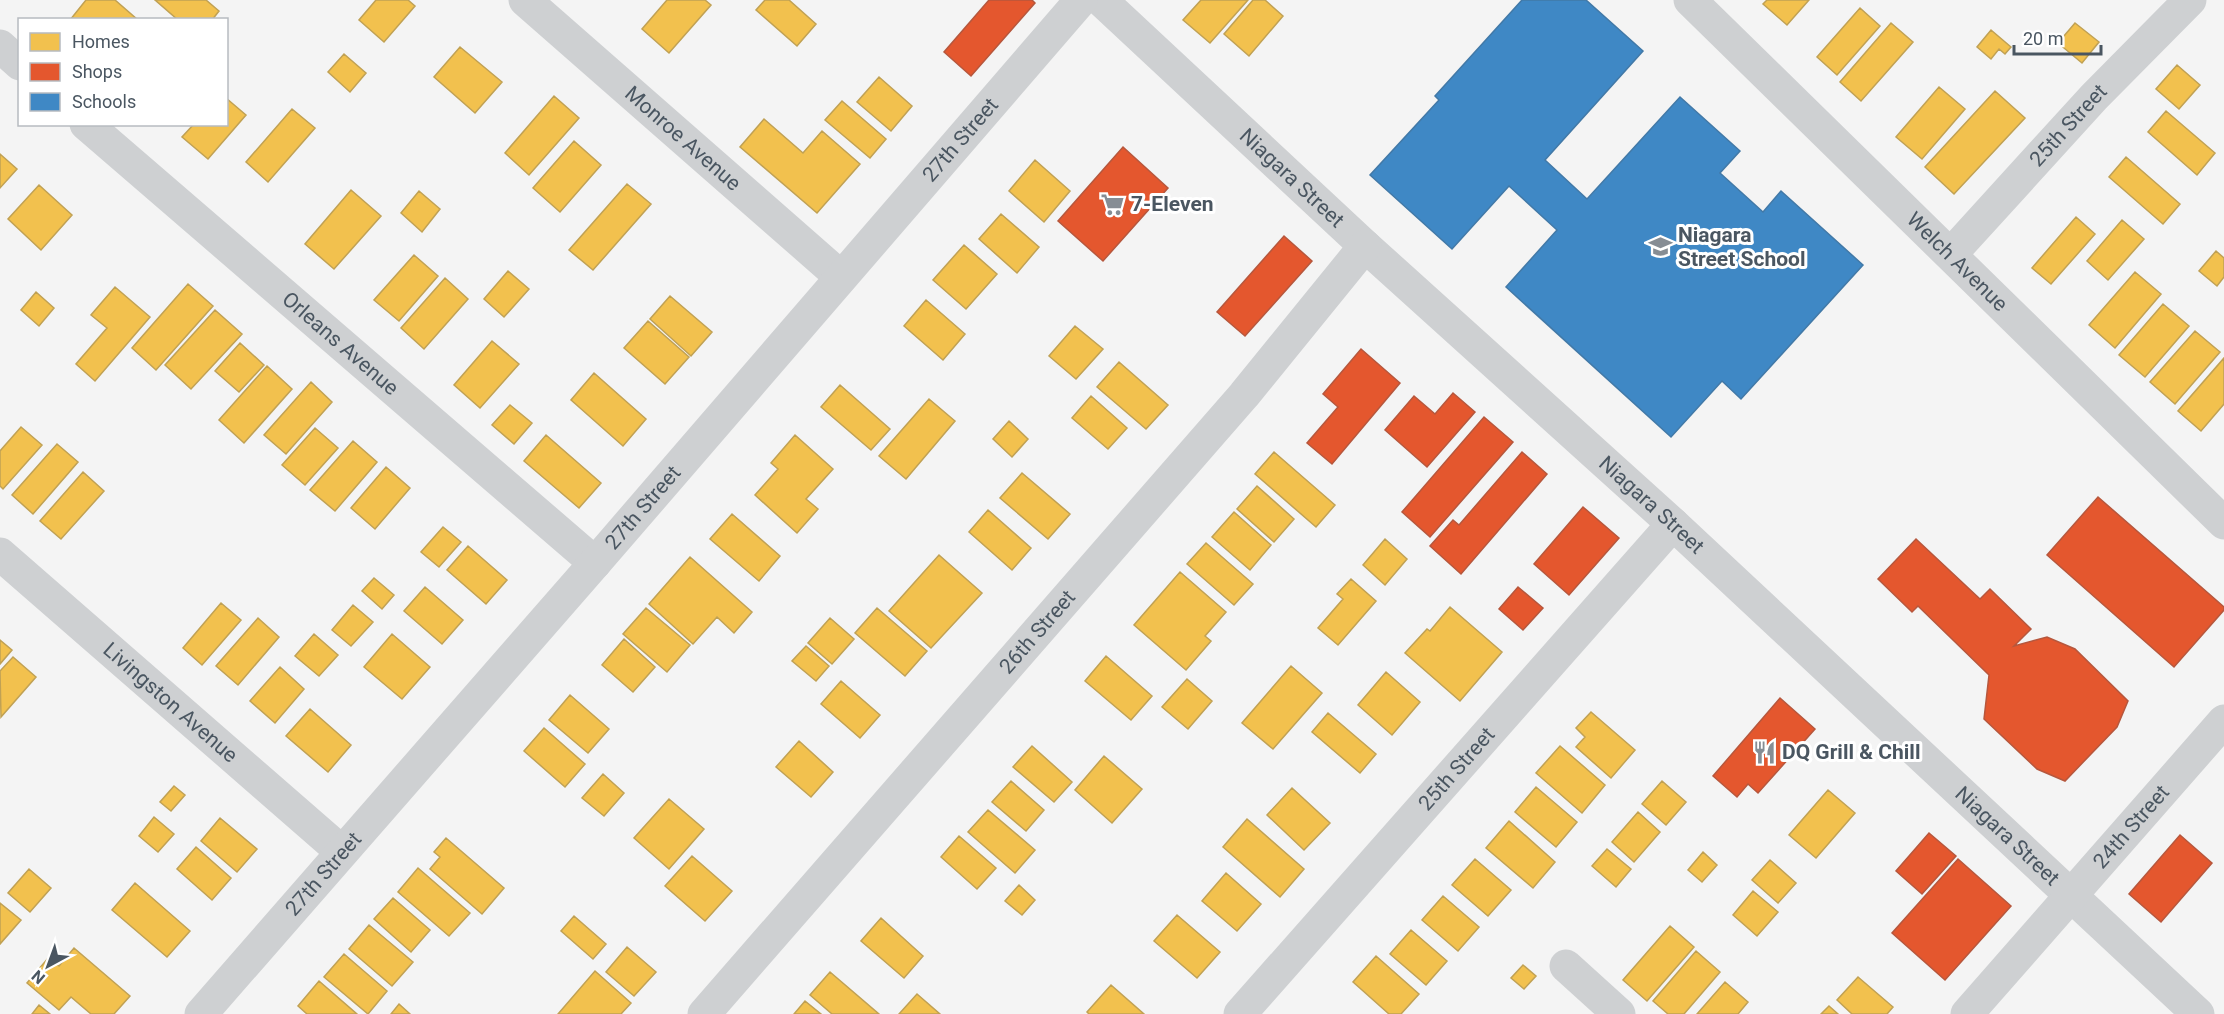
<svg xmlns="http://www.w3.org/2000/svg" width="2224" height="1014" font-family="Roboto,sans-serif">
<rect width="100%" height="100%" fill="#f4f4f4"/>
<path fill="#f2c14e" stroke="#c0a154" stroke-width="1.5" d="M86,0H115L138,20H70Z
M155,0H206L219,11L212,20H178Z
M376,0H408L415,6L384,42L359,20Z
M667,0H705L711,5L669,53L642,29Z
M765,0H789L816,24L797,46L756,10Z
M1201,0H1248L1210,43L1183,20Z
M1253,0H1265L1283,16L1249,56L1224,34Z
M1767,0H1809L1787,25L1763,4Z
M1860,8L1880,26L1837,75L1817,57Z
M1891,23L1913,42L1861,101L1840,82Z
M2075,23L2099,42L2082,63L2058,43Z
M1991,30L2011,47L2005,54L1999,49L1991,59L1977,47Z
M460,47L502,82L475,113L434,77Z
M344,54L366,73L350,92L328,72Z
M2177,65L2200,85L2179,109L2156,89Z
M879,77L912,106L891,131L857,102Z
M1939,87L1965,109L1922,159L1896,137Z
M1995,91L2025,118L1954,194L1925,167Z
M554,96L579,118L529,175L505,153Z
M226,98L246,115L208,159L182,137L194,124H226Z
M842,101L886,139L870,158L825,120Z
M292,109L315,128L268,182L246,162Z
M2166,111L2215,153L2197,175L2148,132Z
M764,119L803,153L822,131L860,164L817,213L740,147Z
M574,141L601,165L560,212L533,188Z
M0,154L17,169L0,188Z
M2126,157L2180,204L2163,224L2109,177Z
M1035,160L1070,191L1044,222L1009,191Z
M627,184L651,204L593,270L569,250Z
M39,185L72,215L41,250L8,219Z
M351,190L381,216L334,269L305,244Z
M419,191L440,209L422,232L401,213Z
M1001,214L1039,247L1017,273L979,239Z
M2076,217L2095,234L2051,284L2032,268Z
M2122,220L2144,239L2108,280L2087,261Z
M964,245L997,274L966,309L933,280Z
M2216,251L2224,258V277L2217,286L2199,271Z
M414,255L438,276L399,321L374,300Z
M508,271L529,289L504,317L484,299Z
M2135,272L2161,294L2115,348L2089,325Z
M445,278L468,299L424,349L401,328Z
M188,284L213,306L156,370L132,348Z
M115,287L150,317L95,381L76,364L107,328L91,315Z
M36,292L54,308L39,326L21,310Z
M670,296L712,332L691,356L650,319Z
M926,300L965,334L943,360L904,326Z
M2163,304L2189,326L2145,377L2119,355Z
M215,310L242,334L191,389L165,365Z
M648,321L689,357L665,384L624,348Z
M1075,326L1103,349L1076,379L1049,356Z
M2195,331L2220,352L2175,404L2150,382Z
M492,341L519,364L480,408L454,385Z
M240,343L264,365L239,392L215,371Z
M2224,358V404L2201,431L2178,411Z
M1119,362L1168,405L1146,429L1097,387Z
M267,366L292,389L244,443L219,420Z
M594,373L646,419L623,446L571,400Z
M311,382L332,402L286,454L264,435Z
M840,385L890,429L871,450L821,407Z
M1091,396L1127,428L1108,449L1072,418Z
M929,399L955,421L906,479L879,456Z
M510,405L532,423L514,444L492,425Z
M1009,421L1028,439L1012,457L993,439Z
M21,427L42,445L3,489L0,486V451Z
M315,428L338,448L305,485L282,465Z
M546,435L601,483L579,508L524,461Z
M795,435L833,469L806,499L818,509L797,533L755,495L778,469L771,463Z
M353,441L377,462L335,511L310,490Z
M57,444L78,462L33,514L12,495Z
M1274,452L1335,505L1316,527L1255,474Z
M386,467L410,488L375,529L351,508Z
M83,472L104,491L61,539L40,521Z
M1022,473L1070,514L1048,539L1000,498Z
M1257,486L1294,519L1274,542L1237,509Z
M988,510L1031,548L1012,570L969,532Z
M1234,512L1271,545L1250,570L1212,537Z
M732,514L780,556L759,581L710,539Z
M443,527L461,542L439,567L421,552Z
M1385,539L1407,559L1385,585L1363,565Z
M1206,543L1253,584L1234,605L1187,564Z
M468,546L507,580L486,604L447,570Z
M939,555L982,593L931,648L889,611Z
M690,557L752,612L734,633L717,617L693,644L649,604Z
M1180,572L1226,612L1205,636L1211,641L1186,670L1134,625Z
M374,578L394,595L382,609L362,591Z
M1351,579L1376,601L1338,645L1318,628L1343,599L1337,594Z
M425,587L463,620L442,644L404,611Z
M221,603L241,620L202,665L183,648Z
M353,605L373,622L351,646L332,630Z
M1450,607L1502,652L1460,701L1405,653L1427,629L1430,631Z
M646,608L690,645L667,672L623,634Z
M877,608L927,651L905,676L855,633Z
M258,618L279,637L238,685L216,666Z
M830,618L854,639L832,664L808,643Z
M314,634L338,655L319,676L295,656Z
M392,634L430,667L402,699L364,667Z
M624,639L655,667L633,692L602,665Z
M0,640L12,650L0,664Z
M806,646L829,666L816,681L792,661Z
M1106,656L1152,696L1131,720L1085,681Z
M13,657L36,677L1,717L0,671Z
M1291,666L1322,693L1273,749L1242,723Z
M280,667L304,689L275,723L250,701Z
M1386,672L1420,702L1392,735L1358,705Z
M1187,679L1212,701L1188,729L1162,707Z
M841,681L880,715L860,738L821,704Z
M570,695L609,729L588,753L549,720Z
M310,709L351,745L328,772L286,736Z
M1591,712L1635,750L1611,778L1576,747L1585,737L1576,728Z
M1328,713L1376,754L1360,773L1312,732Z
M544,728L585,764L565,787L524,751Z
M799,741L833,772L811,797L776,767Z
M1032,746L1072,782L1054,802L1013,767Z
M1560,746L1605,785L1582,813L1536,773Z
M1104,756L1142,789L1112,823L1075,790Z
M603,774L624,793L604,816L582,798Z
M1011,781L1044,810L1026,831L992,802Z
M1662,781L1686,802L1666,825L1642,804Z
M174,786L185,795L171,811L160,802Z
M1536,787L1577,822L1556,847L1515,812Z
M1292,788L1330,823L1304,850L1267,815Z
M1828,790L1855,813L1816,858L1789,835Z
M669,799L704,829L669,869L634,838Z
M988,810L1035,850L1015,873L968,832Z
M1638,812L1660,832L1634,862L1612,842Z
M154,817L174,834L158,852L139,836Z
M220,818L257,849L237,872L201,841Z
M1247,819L1304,869L1280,897L1223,847Z
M1509,821L1555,862L1533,888L1486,848Z
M959,836L996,868L977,889L941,857Z
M446,838L504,888L482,914L430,869L440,857L434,852Z
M196,847L231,878L212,900L177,869Z
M1607,849L1631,869L1616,887L1592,866Z
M1703,852L1717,865L1702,882L1688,870Z
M692,856L732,891L705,921L665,886Z
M1475,859L1511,890L1488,916L1452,885Z
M1770,860L1796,883L1778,903L1752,880Z
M418,868L470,913L449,936L398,892Z
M29,869L51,888L30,912L8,893Z
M1226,873L1261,904L1237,931L1202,901Z
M135,883L190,931L167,957L112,910Z
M1019,885L1035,900L1022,915L1005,901Z
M1753,891L1778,912L1757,936L1733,915Z
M1443,896L1479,927L1458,951L1422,920Z
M393,898L430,930L411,952L374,919Z
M0,903L21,920L0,944Z
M1177,915L1220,952L1197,978L1154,941Z
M574,916L606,944L593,959L561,931Z
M881,918L923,956L904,978L861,941Z
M369,925L413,962L392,986L349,949Z
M1670,926L1694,947L1647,1001L1623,980Z
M1411,930L1447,961L1426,985L1390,954Z
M627,947L656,972L634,996L606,972Z
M74,948L130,996L114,1014H91L71,997L59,1010L27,983L49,957L59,966Z
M1696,951L1720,972L1684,1014H1668L1653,1001Z
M344,954L387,991L368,1014L324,977Z
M1376,956L1419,994L1401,1014H1389L1353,982Z
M1523,965L1536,976L1524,989L1511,978Z
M595,971L631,1003L621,1014H558Z
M830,972L879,1014H832L810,995Z
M1858,977L1893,1007L1887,1014H1852L1837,1000Z
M319,981L357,1014H307L298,1006Z
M1725,982L1748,1002L1738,1014H1697Z
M1111,985L1144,1014H1089L1087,1012Z
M917,994L940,1014H899Z
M805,1001L821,1014H794Z
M399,1004L410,1014H391Z
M39,1005L50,1014H32Z
M1829,1006L1838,1014H1821Z"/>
<path fill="#e4572e" stroke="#b6573d" stroke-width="1.5" d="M989,0H1032L1035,3L971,76L944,52Z
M1123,147L1168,188L1103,261L1058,221Z
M1284,236L1312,261L1245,336L1217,312Z
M1361,349L1400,383L1332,464L1307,443L1338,407L1323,394Z
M1453,393L1475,412L1427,467L1385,430L1414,396L1435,414Z
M1484,417L1513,442L1430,537L1402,512Z
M1522,452L1547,474L1461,574L1430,546L1453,520L1459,525Z
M2098,497L2224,607V610L2174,667L2047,555Z
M1583,507L1619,538L1569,595L1534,564Z
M1916,539L1980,599L1990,589L2031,629L2014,646L2047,637L2075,649L2128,701L2117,727L2065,781L2037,769L1984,719L1989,675L1918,606L1912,612L1878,579Z
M1518,587L1543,608L1523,630L1499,609Z
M1780,698L1815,729L1758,793L1748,784L1737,797L1713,776Z
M1929,833L1956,856L1922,894L1896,871Z
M2180,835L2212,863L2161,922L2129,894Z
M1958,859L2011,906L1945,980L1892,933Z"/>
<path fill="#3f88c5" stroke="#4279a7" stroke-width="1.5" d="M1522,0H1586L1643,51L1545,160L1587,199L1680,97L1740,151L1720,173L1763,212L1781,191L1863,265L1741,399L1722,381L1671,437L1506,287L1557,230L1509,186L1452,249L1370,175L1439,100L1435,96Z"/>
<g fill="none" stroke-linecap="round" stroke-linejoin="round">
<g stroke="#ced0d2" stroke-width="33">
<path id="s1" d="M525,0L841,277"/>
<path id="s2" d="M1101,0L1365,246L1673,524L2198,1014"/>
<path id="s3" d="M1690,0L2224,523"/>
<path d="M0,46L20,64"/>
<path id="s4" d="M86,124L595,563"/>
<path id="s5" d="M1951,254L2094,97L2190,0"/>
<path id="s6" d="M0,554L342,852"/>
<path d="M1566,966L1619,1014"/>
<path id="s7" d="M201,1014L595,563L1081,0"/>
<path id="s8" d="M704,1014L1244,395L1365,246"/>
<path id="s9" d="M1240,1014L1673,524"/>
<path id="s10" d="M1967,1014L2224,721"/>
</g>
</g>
<defs>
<symbol id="supermarket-bare" viewBox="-9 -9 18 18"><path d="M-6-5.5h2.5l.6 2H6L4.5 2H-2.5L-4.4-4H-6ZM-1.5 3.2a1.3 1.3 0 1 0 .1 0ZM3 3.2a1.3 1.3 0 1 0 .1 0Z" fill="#868d94" stroke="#fff" stroke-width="2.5" paint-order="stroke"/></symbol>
<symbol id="school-bare" viewBox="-9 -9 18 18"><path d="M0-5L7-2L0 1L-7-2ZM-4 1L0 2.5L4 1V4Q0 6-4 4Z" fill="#868d94" stroke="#fff" stroke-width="2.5" paint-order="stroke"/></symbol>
<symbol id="restaurant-bare" viewBox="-9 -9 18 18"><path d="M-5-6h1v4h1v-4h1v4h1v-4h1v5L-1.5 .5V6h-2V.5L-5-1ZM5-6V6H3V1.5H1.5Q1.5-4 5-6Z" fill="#868d94" stroke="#fff" stroke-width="2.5" paint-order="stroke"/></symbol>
</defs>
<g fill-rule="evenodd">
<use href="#supermarket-bare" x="1096" y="188" width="33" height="33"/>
<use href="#school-bare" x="1644" y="230" width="33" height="33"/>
<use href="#restaurant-bare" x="1748" y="736" width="33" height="33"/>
</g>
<g text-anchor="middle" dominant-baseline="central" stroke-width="6" stroke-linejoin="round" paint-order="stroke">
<g font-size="21" fill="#4a5661" stroke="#fff">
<text stroke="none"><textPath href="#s5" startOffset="174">25th Street</textPath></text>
<text stroke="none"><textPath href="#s1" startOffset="210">Monroe Avenue</textPath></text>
<text stroke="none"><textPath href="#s7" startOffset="1158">27th Street</textPath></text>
<text stroke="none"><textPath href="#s2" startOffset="261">Niagara Street</textPath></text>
<text stroke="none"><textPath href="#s3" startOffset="374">Welch Avenue</textPath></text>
<text stroke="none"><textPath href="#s4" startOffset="336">Orleans Avenue</textPath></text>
<text stroke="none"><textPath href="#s2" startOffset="747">Niagara Street</textPath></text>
<text stroke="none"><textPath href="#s7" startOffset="672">27th Street</textPath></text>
<text stroke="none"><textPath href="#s8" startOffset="507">26th Street</textPath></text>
<text stroke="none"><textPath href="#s6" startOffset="226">Livingston Avenue</textPath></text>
<text stroke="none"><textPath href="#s9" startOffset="327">25th Street</textPath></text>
<text stroke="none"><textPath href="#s10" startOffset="249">24th Street</textPath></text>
<text stroke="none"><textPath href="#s2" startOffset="1233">Niagara Street</textPath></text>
<text stroke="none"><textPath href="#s7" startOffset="186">27th Street</textPath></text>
</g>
<g font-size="21" font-weight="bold" fill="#4a5661" stroke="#fff" text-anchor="start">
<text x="1131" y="204">7-Eleven</text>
<text x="1678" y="235">Niagara<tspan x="1678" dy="24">Street School</tspan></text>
<text x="1782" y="752">DQ Grill &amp; Chill</text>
</g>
</g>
<rect x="18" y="18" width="210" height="108" fill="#ffffff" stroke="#b7bbc0" stroke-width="1.5"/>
<rect x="30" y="33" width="30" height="18" fill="#f2c14e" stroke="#b7bbc0" stroke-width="1.5"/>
<text x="72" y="48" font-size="18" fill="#4a5661">Homes</text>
<rect x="30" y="63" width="30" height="18" fill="#e4572e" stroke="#b7bbc0" stroke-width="1.5"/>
<text x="72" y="78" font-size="18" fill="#4a5661">Shops</text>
<rect x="30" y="93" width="30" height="18" fill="#3f88c5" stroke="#b7bbc0" stroke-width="1.5"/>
<text x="72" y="108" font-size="18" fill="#4a5661">Schools</text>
<g transform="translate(48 966) rotate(221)" stroke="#ffffff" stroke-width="4.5" paint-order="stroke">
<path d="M0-4.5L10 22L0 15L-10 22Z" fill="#4a5661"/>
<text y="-9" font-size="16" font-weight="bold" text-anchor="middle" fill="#4a5661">N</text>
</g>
<path d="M2014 45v9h87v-9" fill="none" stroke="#4a5661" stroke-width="3"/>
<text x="2023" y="45" font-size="18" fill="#4a5661" stroke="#ffffff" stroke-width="4.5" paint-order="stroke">20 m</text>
</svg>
